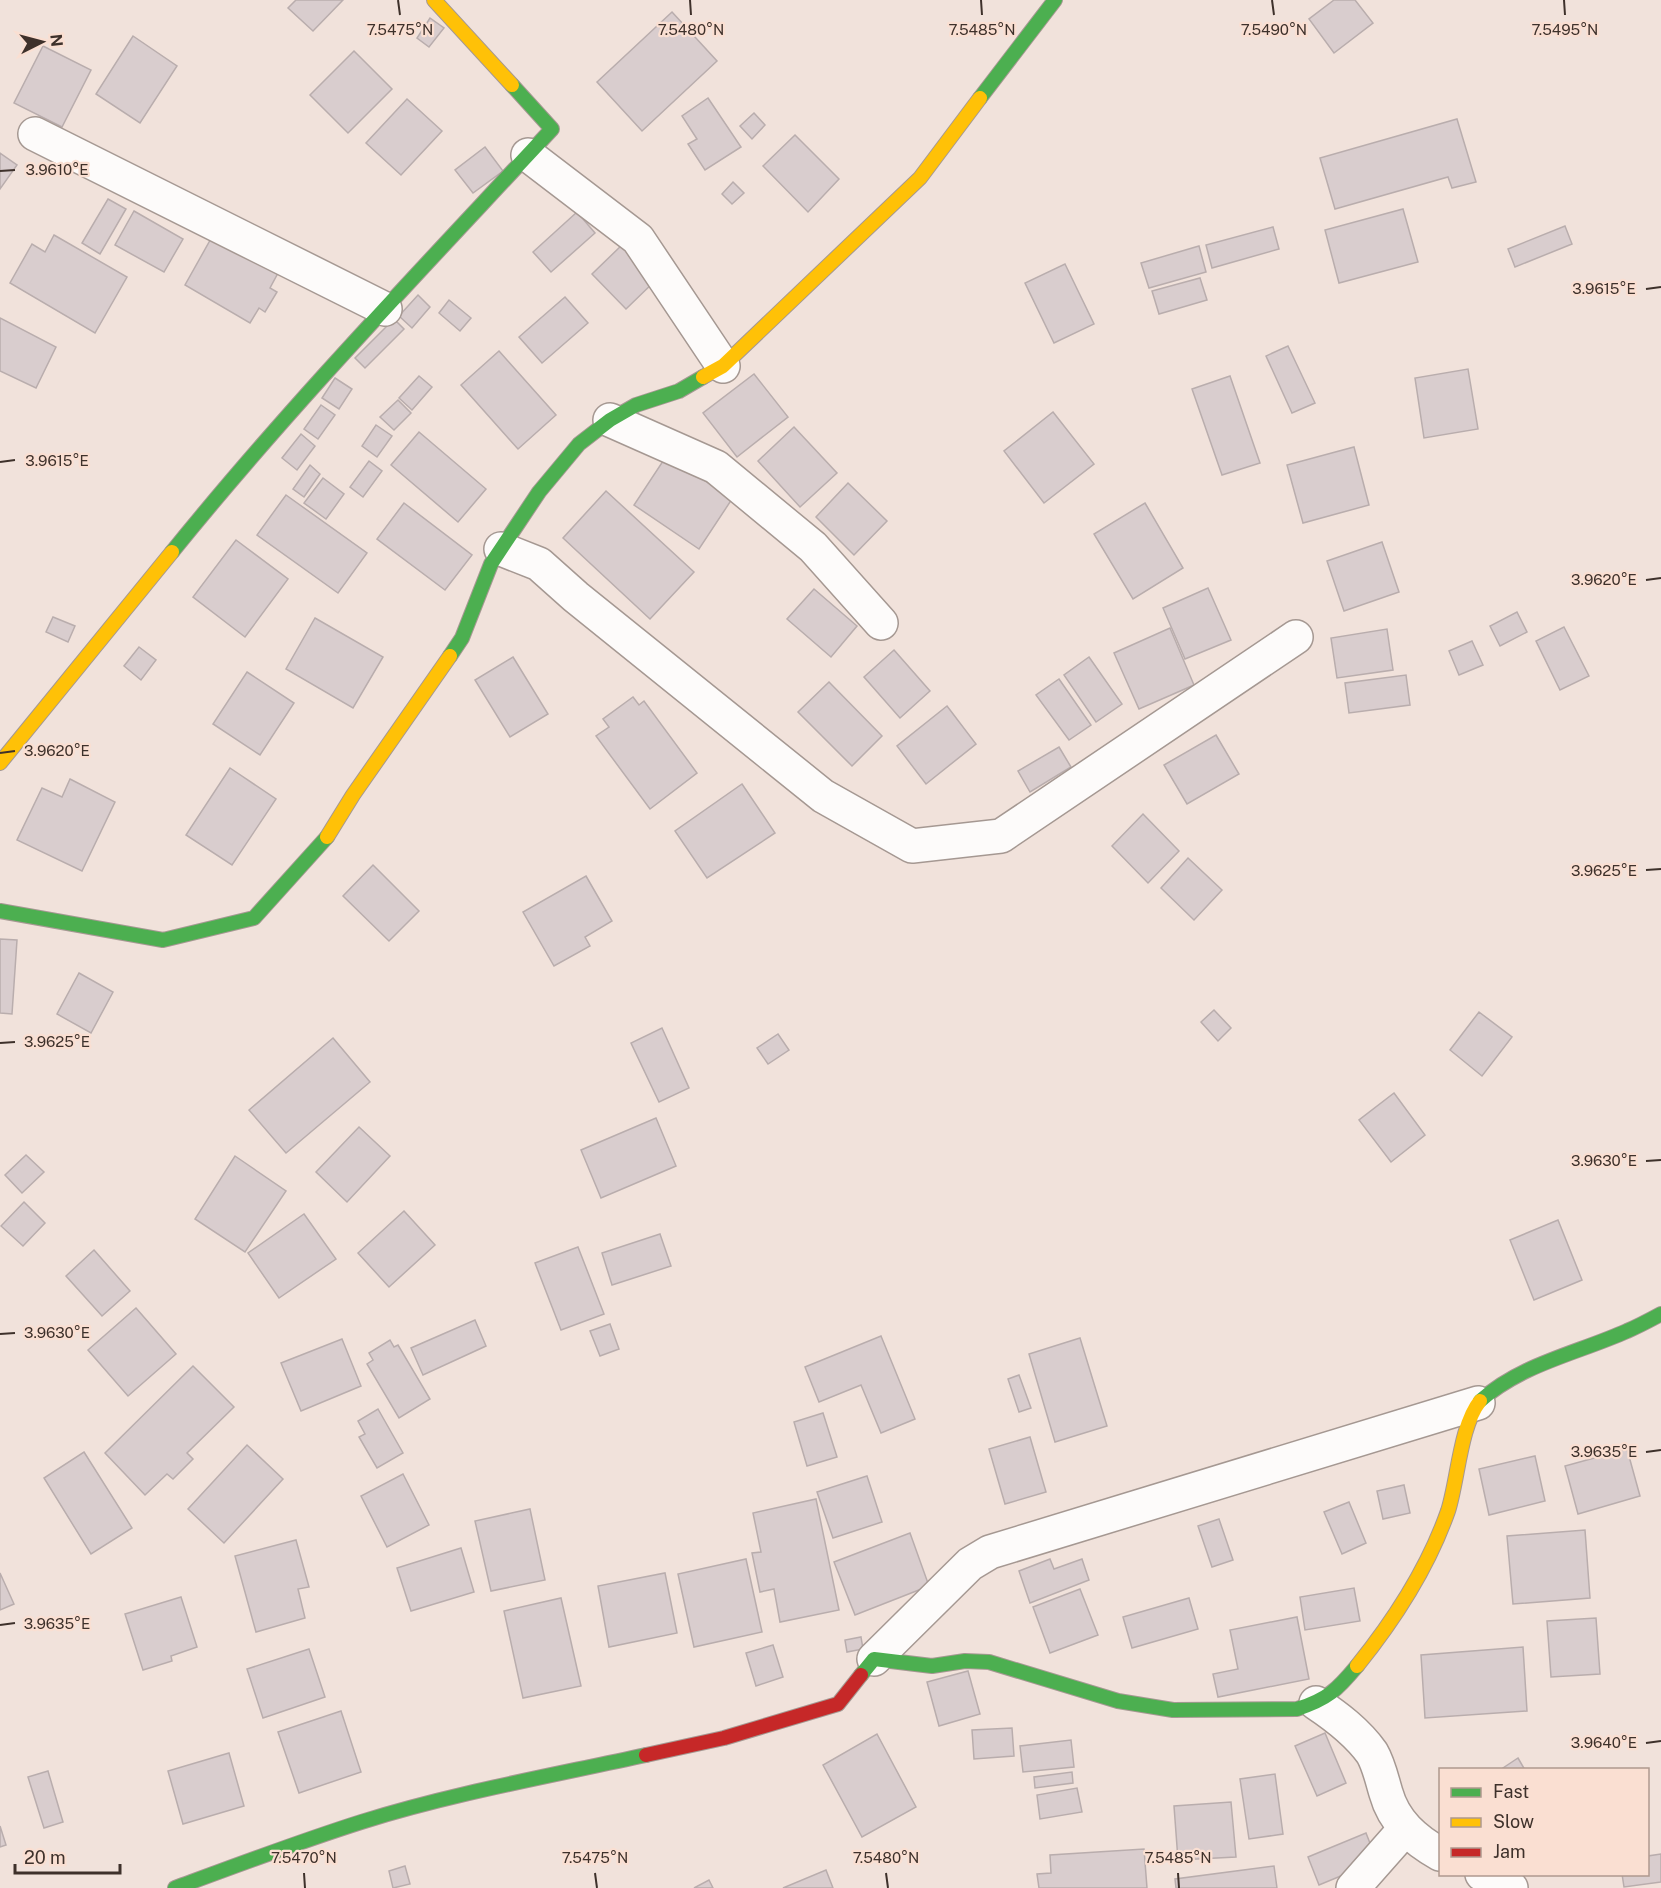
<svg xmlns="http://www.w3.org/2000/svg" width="1661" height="1888" font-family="'Public Sans',sans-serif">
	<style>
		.building { fill: #d9cdce; stroke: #b9adad; stroke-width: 1.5 }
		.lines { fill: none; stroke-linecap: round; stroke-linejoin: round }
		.street-casing { stroke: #a59892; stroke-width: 36 }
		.fast-casing { stroke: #a59892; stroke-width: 16 }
		.slow-casing { stroke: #a59892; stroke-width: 16 }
		.jam-casing { stroke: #a59892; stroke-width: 16 }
		.street { stroke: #fdfbfa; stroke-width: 33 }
		.fast { stroke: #4caf50; stroke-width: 14 }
		.slow { stroke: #ffc107; stroke-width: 14 }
		.jam { stroke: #c62828; stroke-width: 14 }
		.ticks { fill: none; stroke: #3e312b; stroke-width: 2 }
		.ticks-label { font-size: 15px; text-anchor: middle; fill: #3e312b; stroke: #fadfd2; stroke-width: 4.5; stroke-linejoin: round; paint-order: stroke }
	</style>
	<rect width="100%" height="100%" fill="#f1e2db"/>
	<g class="building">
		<path d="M296,0H343L313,31L288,8Z"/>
		<path d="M1334,0H1355L1373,23L1334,53L1309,19Z"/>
		<path d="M672,12L717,61L642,131L597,82Z"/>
		<path d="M430,18L444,28L429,47L417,38Z"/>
		<path d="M133,36L177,66L140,123L96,94Z"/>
		<path d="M43,46L91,70L62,127L14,103Z"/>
		<path d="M354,51L392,89L348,133L310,95Z"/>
		<path d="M708,98L741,147L705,170L688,144L697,139L682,116Z"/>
		<path d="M407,99L442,131L401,175L366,143Z"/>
		<path d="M754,113L765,125L752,139L740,126Z"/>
		<path d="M1457,119L1476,182L1452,188L1448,177L1335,209L1320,158Z"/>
		<path d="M795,135L839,179L808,212L763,166Z"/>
		<path d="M485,147L503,171L473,193L455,170Z"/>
		<path d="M0,153L17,165L0,189Z"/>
		<path d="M733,182L744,193L732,204L722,194Z"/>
		<path d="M108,199L126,209L100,254L82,243Z"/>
		<path d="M1403,209L1418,262L1339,283L1325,230Z"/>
		<path d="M134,211L183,239L164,272L115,245Z"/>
		<path d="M577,212L595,233L551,272L533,252Z"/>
		<path d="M1565,226L1572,244L1515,267L1508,249Z"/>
		<path d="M1273,227L1279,249L1212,268L1206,245Z"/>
		<path d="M54,235L127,277L95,333L10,283L32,244L45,252Z"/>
		<path d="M213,235L278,273L270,288L277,292L265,312L259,308L250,323L185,285Z"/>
		<path d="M624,243L658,278L626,309L592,274Z"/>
		<path d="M1199,246L1206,272L1149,288L1141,263Z"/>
		<path d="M1065,264L1094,324L1054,343L1025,283Z"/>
		<path d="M1200,278L1207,300L1159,314L1152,291Z"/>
		<path d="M418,295L430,307L412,328L399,316Z"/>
		<path d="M565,297L588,323L542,363L519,337Z"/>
		<path d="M449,300L471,318L460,331L439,313Z"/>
		<path d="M0,318L56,347L36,388L0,371Z"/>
		<path d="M394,319L404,329L365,368L355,358Z"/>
		<path d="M1288,346L1315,403L1292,413L1266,356Z"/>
		<path d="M499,351L556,415L518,449L461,385Z"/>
		<path d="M1468,369L1478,429L1424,438L1415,378Z"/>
		<path d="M754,374L788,417L737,457L703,413Z"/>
		<path d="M419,376L432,387L412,410L399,398Z"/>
		<path d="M1230,376L1260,463L1222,475L1192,389Z"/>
		<path d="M335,378L352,389L339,409L322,398Z"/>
		<path d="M398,400L411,413L394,430L380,417Z"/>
		<path d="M321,405L335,415L318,439L304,429Z"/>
		<path d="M1053,412L1094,464L1044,503L1004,451Z"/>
		<path d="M376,425L392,436L377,457L362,446Z"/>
		<path d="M794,427L837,473L800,507L758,461Z"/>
		<path d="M419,432L486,489L458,522L391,465Z"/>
		<path d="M301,434L315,446L297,470L282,458Z"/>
		<path d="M1354,447L1369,505L1303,523L1287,465Z"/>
		<path d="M667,455L732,499L699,549L634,505Z"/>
		<path d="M369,461L382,471L363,497L350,487Z"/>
		<path d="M310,465L320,474L304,497L293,489Z"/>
		<path d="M323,478L344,494L326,519L304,503Z"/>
		<path d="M848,483L887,521L854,555L816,517Z"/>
		<path d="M606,491L694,572L650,619L563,538Z"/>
		<path d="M286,495L367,553L338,593L257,535Z"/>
		<path d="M404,503L472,555L445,590L377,539Z"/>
		<path d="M1145,503L1183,568L1133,599L1094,534Z"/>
		<path d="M236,540L288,579L245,637L193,597Z"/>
		<path d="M1382,542L1399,592L1344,611L1327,561Z"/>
		<path d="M1208,588L1231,640L1185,659L1163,608Z"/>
		<path d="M814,589L857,626L831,657L787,619Z"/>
		<path d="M1517,612L1527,632L1500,646L1490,626Z"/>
		<path d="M53,617L75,626L68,642L46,632Z"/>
		<path d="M315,618L383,657L353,708L286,669Z"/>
		<path d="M1564,627L1589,676L1560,690L1536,641Z"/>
		<path d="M1170,628L1194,685L1139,709L1114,653Z"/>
		<path d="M1387,629L1393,670L1337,678L1331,638Z"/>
		<path d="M1472,641L1483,665L1459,675L1449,651Z"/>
		<path d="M139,647L156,660L141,680L124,666Z"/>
		<path d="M894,650L930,691L900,718L864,677Z"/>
		<path d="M513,657L548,714L510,737L475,680Z"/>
		<path d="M1089,657L1122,704L1096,722L1064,675Z"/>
		<path d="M247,672L294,703L260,755L213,724Z"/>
		<path d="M1406,675L1410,705L1349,713L1345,683Z"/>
		<path d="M1059,679L1091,725L1069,740L1036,695Z"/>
		<path d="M829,682L882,736L852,766L798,712Z"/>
		<path d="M633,697L639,705L644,701L697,773L650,809L596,736L609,727L603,719Z"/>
		<path d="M947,706L976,744L926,784L897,746Z"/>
		<path d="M1216,735L1239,774L1187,804L1164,765Z"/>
		<path d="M1059,747L1071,767L1030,792L1018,771Z"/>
		<path d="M230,768L276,799L232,865L186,835Z"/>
		<path d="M70,779L115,802L82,871L17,840L42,788L62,797Z"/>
		<path d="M742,784L775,833L707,878L675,831Z"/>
		<path d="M1143,814L1179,851L1148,883L1112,846Z"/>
		<path d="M1188,858L1222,890L1194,920L1161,888Z"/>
		<path d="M373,865L419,911L389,941L343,896Z"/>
		<path d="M586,876L612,921L585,937L590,946L554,966L523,912Z"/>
		<path d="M0,939L17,940L12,1014L0,1013Z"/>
		<path d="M79,973L113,992L91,1033L57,1014Z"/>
		<path d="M1214,1010L1231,1028L1218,1041L1201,1022Z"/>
		<path d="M1479,1012L1512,1037L1482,1076L1450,1050Z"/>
		<path d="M662,1028L689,1088L659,1102L631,1043Z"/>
		<path d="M778,1034L789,1050L768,1064L757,1048Z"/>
		<path d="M333,1038L370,1082L286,1153L249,1110Z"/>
		<path d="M1394,1093L1425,1135L1391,1162L1359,1120Z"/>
		<path d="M656,1118L676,1166L601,1198L581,1150Z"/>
		<path d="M359,1127L390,1156L347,1202L316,1172Z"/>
		<path d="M26,1155L44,1172L22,1193L5,1175Z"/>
		<path d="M235,1156L286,1191L245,1252L195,1219Z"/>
		<path d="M24,1202L45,1223L23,1246L1,1226Z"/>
		<path d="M404,1211L435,1245L389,1287L358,1253Z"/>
		<path d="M304,1214L336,1259L279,1298L248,1253Z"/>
		<path d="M1558,1220L1582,1280L1534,1300L1510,1240Z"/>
		<path d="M660,1234L671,1266L612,1285L602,1253Z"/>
		<path d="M578,1247L604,1314L561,1330L535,1263Z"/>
		<path d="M94,1250L130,1291L102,1316L66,1276Z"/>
		<path d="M136,1308L176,1354L128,1396L88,1350Z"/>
		<path d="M475,1320L486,1346L423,1375L411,1348Z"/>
		<path d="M610,1324L619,1349L600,1356L590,1331Z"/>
		<path d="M881,1336L915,1419L881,1433L861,1385L819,1402L805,1367Z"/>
		<path d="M1080,1338L1107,1426L1055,1442L1029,1354Z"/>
		<path d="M342,1339L361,1386L301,1411L281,1363Z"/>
		<path d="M390,1340L394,1347L398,1345L430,1399L399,1418L367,1364L373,1360L369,1353Z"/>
		<path d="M193,1366L234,1407L187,1453L193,1459L173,1479L167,1474L145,1495L105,1453Z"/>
		<path d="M1019,1375L1031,1408L1019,1412L1008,1379Z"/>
		<path d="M378,1409L403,1453L377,1468L359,1437L365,1434L358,1421Z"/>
		<path d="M823,1413L837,1457L807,1466L794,1422Z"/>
		<path d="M1030,1437L1046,1492L1005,1504L989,1449Z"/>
		<path d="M247,1445L283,1479L224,1543L188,1509Z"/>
		<path d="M1627,1449L1640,1496L1578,1514L1565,1466Z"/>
		<path d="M84,1452L132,1528L91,1554L44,1478Z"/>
		<path d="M1535,1456L1545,1501L1489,1515L1479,1469Z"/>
		<path d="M403,1474L429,1525L387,1547L361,1496Z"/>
		<path d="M867,1476L882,1522L833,1538L817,1492Z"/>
		<path d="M1404,1485L1410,1513L1383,1519L1377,1491Z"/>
		<path d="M816,1499L839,1610L780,1622L774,1589L760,1592L752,1553L761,1552L753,1513Z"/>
		<path d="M1349,1502L1366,1543L1342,1554L1324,1512Z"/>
		<path d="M530,1509L545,1580L491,1591L475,1521Z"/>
		<path d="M1219,1519L1233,1560L1212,1567L1198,1526Z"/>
		<path d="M1585,1530L1590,1598L1513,1604L1507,1536Z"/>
		<path d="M910,1533L929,1586L855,1615L834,1562Z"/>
		<path d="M296,1540L309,1587L298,1589L305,1618L256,1632L235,1556Z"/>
		<path d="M461,1548L474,1592L411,1611L397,1568Z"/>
		<path d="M746,1559L762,1632L694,1647L678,1574Z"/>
		<path d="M1050,1559L1054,1569L1082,1559L1089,1580L1030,1603L1019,1571Z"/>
		<path d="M0,1573L14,1604L0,1610Z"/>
		<path d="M665,1573L677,1633L609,1647L598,1586Z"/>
		<path d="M1354,1588L1360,1621L1305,1630L1300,1597Z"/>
		<path d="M1080,1589L1098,1635L1050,1653L1033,1607Z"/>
		<path d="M181,1597L197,1647L171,1656L172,1661L143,1670L125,1614Z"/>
		<path d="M561,1598L581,1686L523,1698L504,1611Z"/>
		<path d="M1189,1598L1198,1629L1132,1648L1123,1617Z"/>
		<path d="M1297,1617L1309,1679L1218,1697L1213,1674L1238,1669L1230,1630Z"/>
		<path d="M1596,1618L1600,1674L1551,1677L1547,1621Z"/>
		<path d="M861,1637L863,1649L847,1652L845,1640Z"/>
		<path d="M773,1645L783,1677L756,1686L746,1653Z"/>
		<path d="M1523,1647L1527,1711L1425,1718L1421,1655Z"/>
		<path d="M309,1649L325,1697L263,1718L247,1669Z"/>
		<path d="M968,1671L980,1714L939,1726L927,1682Z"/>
		<path d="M341,1711L361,1772L299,1793L278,1732Z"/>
		<path d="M1012,1728L1014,1756L974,1759L972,1730Z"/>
		<path d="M1325,1733L1346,1783L1317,1796L1295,1746Z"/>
		<path d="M877,1734L916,1807L862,1837L823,1765Z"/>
		<path d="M1071,1740L1074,1767L1023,1772L1020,1746Z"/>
		<path d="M229,1753L244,1806L183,1824L168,1771Z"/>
		<path d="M1518,1758L1525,1770H1500Z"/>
		<path d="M48,1771L63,1822L44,1828L28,1777Z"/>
		<path d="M1072,1772L1073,1783L1035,1788L1034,1777Z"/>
		<path d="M1275,1774L1283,1834L1249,1839L1240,1779Z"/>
		<path d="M1077,1788L1082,1812L1040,1819L1037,1795Z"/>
		<path d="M1231,1802L1236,1857L1178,1860L1174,1806Z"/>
		<path d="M0,1826L6,1845L0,1847Z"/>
		<path d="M1366,1833L1377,1861L1319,1885L1308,1857Z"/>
		<path d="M1144,1849L1147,1888H1039L1037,1874L1051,1873L1050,1855Z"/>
		<path d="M1661,1854V1882L1624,1887L1622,1874H1648V1856Z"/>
		<path d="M405,1866L410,1884L393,1888L389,1871Z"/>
		<path d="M1274,1866L1277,1888H1176L1175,1879Z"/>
		<path d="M826,1870L833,1888H783Z"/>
		<path d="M709,1880L713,1888H694Z"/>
	</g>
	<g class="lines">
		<g class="street-casing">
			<g id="street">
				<path d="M35,134L385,309"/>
				<path d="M528,155L638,239L723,366"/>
				<path d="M610,420L716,467L813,547L881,623"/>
				<path d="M501,549L539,564L576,597L823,796L912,846L1001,836L1296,637"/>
				<path d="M874,1659L970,1564L990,1552L1478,1403"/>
				<path d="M1316,1703C1337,1717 1357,1732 1372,1753C1379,1765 1382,1780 1386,1793C1394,1822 1415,1840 1440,1854"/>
				<path d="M1482,1874L1511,1888"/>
				<path d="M1353,1888L1405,1829"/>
			</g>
		</g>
		<g class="fast-casing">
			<g id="fast">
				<path d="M980,98L1055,0"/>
				<path d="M172,552C291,405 423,268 552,129L512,85"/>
				<path d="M450,656L462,638L491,564L539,492L579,444L610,420L636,405L679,391L703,377"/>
				<path d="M0,911L163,940L254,918L327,837"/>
				<path d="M1480,1401C1521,1364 1578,1353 1627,1331C1639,1326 1650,1320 1661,1314"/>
				<path d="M861,1675L874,1659L932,1666L965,1661L989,1662L1118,1701L1173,1710L1297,1709C1328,1699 1337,1690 1357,1666"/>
				<path d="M175,1888C237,1865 298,1842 361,1822C454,1793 550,1776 646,1755"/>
			</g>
		</g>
		<g class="slow-casing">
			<g id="slow">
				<path d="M434,0L512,85"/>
				<path d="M703,377L723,366L920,178L980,98"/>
				<path d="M0,763L172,552"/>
				<path d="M327,837L353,795L450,656"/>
				<path d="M1357,1666C1395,1619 1428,1568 1448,1511C1458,1480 1460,1426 1480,1401"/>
			</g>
		</g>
		<g class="jam-casing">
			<path id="jam" d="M646,1755L724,1738L838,1704L861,1675"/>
		</g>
		<use href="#street" class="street"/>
		<use href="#fast" class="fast"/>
		<use href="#slow" class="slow"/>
		<use href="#jam" class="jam"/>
	</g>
	<path class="ticks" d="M398,0L400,15M690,0L691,15M981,0L982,15M1272,0L1274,15M1564,0L1565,15M0,171L15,170M1646,289L1661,287M0,462L15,460M1646,580L1661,578M0,753L15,751M1646,870L1661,869M0,1043L15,1042M1646,1161L1661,1160M0,1334L15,1333M1646,1452L1661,1450M0,1625L15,1623M1646,1743L1661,1741M304,1873L305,1888M595,1873L597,1888M886,1873L888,1888M1178,1873L1179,1888"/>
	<g class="ticks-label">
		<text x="400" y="35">7.5475°N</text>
		<text x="691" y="35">7.5480°N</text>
		<text x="982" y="35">7.5485°N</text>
		<text x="1274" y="35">7.5490°N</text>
		<text x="1565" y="35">7.5495°N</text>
		<text x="57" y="175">3.9610°E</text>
		<text x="1604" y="294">3.9615°E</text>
		<text x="57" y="466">3.9615°E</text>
		<text x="1604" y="585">3.9620°E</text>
		<text x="57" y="756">3.9620°E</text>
		<text x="1604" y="876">3.9625°E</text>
		<text x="57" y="1047">3.9625°E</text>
		<text x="1604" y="1166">3.9630°E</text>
		<text x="57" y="1338">3.9630°E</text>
		<text x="1604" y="1457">3.9635°E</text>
		<text x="57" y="1629">3.9635°E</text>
		<text x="1604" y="1748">3.9640°E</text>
		<text x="304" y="1863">7.5470°N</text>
		<text x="595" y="1863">7.5475°N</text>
		<text x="886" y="1863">7.5480°N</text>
		<text x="1178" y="1863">7.5485°N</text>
	</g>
	<rect x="1439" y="1768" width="210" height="108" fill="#fadfd2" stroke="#af998f" stroke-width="1.5"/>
	<rect x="1451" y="1788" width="30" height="9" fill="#4caf50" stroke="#af998f" stroke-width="1.5"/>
	<text x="1493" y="1798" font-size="18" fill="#3e312b">Fast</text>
	<rect x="1451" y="1818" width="30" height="9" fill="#ffc107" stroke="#af998f" stroke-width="1.5"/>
	<text x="1493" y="1828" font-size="18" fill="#3e312b">Slow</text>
	<rect x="1451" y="1848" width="30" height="9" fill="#c62828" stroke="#af998f" stroke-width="1.5"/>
	<text x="1493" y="1858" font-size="18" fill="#3e312b">Jam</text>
	<g transform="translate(42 42) rotate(84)" stroke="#fadfd2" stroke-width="4.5" paint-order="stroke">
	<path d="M0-4.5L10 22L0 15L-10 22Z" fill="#3e312b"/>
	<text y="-9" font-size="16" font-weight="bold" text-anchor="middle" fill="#3e312b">N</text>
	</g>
	<path d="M15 1864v9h105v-9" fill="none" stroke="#3e312b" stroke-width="3"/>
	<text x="24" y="1864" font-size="18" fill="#3e312b" stroke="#fadfd2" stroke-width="4.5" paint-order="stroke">20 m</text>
</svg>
